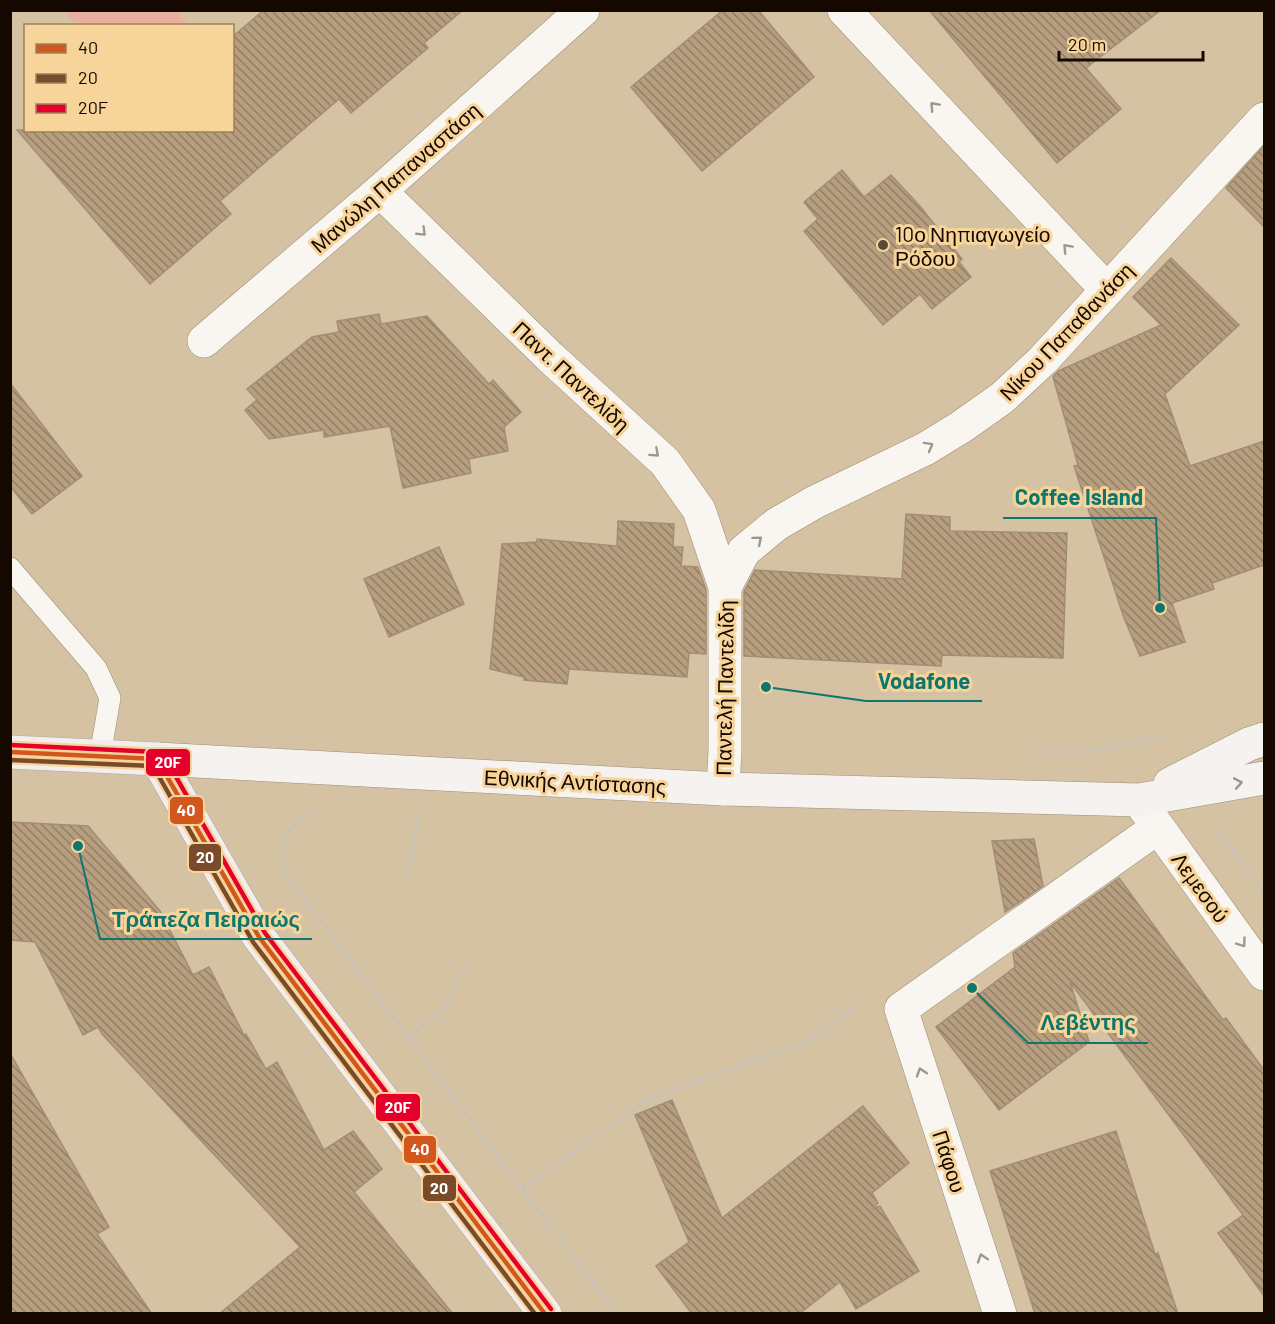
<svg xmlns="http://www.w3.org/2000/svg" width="1275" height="1324" font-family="Barlow,sans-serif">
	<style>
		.grass { fill: #e8aea0 }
		.building { fill: url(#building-back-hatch); stroke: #a08e79; stroke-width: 1.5 }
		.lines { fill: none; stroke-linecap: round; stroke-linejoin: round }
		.lane-casing { stroke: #9b8d74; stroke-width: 22 }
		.street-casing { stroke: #9b8d74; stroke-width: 34 }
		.secondary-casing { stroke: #9b8d74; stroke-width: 34 }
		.primary-casing { stroke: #b4a59e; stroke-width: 34 }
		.path { stroke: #c7c1b8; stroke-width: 4; stroke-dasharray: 4.5 3; stroke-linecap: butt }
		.lane { stroke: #f9f6f1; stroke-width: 21 }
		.street { stroke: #f9f6f1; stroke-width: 33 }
		.secondary { stroke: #f6f2f0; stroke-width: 33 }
		.primary { stroke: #f4eded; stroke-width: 33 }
		.bus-1-casing { stroke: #f7d49a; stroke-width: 9 }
		.bus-2-casing { stroke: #f7d49a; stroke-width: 9 }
		.bus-3-casing { stroke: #f7d49a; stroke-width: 9 }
		.bus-1 { stroke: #d1571d; stroke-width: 4.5 }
		.bus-2 { stroke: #7a4b2a; stroke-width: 4.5 }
		.bus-3 { stroke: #e4002b; stroke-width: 4.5 }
		.oneway { stroke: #9d9791 }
		.oneway2 { stroke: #9c9490 }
		.poi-dot { fill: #584939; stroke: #f7d49a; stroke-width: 2 }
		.labels { text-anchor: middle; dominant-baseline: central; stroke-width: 6; stroke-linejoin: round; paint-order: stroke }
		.street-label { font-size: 21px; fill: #140800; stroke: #f7d49a }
		.poi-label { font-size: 21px; fill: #140800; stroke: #f7d49a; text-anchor: start }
		.leader { fill: none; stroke: #0f766e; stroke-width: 2 }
		.callout-dot { fill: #0f766e; stroke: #f7d49a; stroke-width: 2 }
		.callout-label { font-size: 22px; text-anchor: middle; font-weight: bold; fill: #0f766e; stroke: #f7d49a; stroke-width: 6; stroke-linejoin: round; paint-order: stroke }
		.line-badge { stroke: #f7d49a; stroke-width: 2 }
		.badge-label { font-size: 16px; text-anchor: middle; font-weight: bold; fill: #fff }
	</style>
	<defs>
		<pattern id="building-back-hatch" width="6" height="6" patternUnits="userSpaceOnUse" patternTransform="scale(1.5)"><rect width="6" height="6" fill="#b79e7f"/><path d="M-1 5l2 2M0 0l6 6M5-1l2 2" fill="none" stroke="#947f66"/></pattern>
	</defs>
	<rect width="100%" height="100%" fill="#d5c2a3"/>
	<path class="grass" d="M64,11H176L188,24L77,25Z"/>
	<g class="building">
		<path d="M264,10H463L424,43L428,48L351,113L339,99L220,201L231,214L150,284L17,130H232V37Z"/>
		<path d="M723,10H758L814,77L702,171L631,87Z"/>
		<path d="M929,10H1161L1086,68L1121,109L1057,163Z"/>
		<path d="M1264,146V227L1226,188Z"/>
		<path d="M842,170L864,197L891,175L919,205L962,259L959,262L971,277L932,309L920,294L883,325L804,231L818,219L804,202Z"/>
		<path d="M1171,258L1239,325L1165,394L1190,466L1264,441V565L1212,583L1214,589L1172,603L1185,642L1140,656L1124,618L1074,466L1078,465L1053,377L1058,371L1161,325L1133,297Z"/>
		<path d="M379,314L381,324L427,316L489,384L493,380L521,412L504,427L508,451L469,459L471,473L403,488L390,426L324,437V430L269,439L245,410L257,400L247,389L312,337L339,332L337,321Z"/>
		<path d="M10,383L82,476L32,514L10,486Z"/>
		<path d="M906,514L950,517V531L1067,533L1063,658L942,655L941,666L744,656V592L755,570L902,579Z"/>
		<path d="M618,521L674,524L673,547H683L681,566L698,567L706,590V654L689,653L687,677L569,669L567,684L524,680V677L490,669L502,544L537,542V539L617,546Z"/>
		<path d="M439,547L464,604L389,637L364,579Z"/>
		<path d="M10,822L88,826L160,911L193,975L209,967L244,1035L246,1034L266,1069L277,1062L324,1150L353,1131L382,1169L354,1192L453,1314H219L300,1247L102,1034L98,1027L83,1035L35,942L10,940Z"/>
		<path d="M1034,839L1043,886L1005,912L992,841Z"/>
		<path d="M1119,878L1223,1020L1226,1018L1264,1070V1296L1218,1233L1243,1215L1070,982L1089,1042L999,1110L936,1027L1015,967L1013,953Z"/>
		<path d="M10,1053L109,1227L97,1234L152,1314H10Z"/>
		<path d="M672,1100L722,1218L863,1106L909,1163L872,1193L878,1203L872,1208L880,1206L919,1271L856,1309L840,1282L799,1314H692L656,1266L689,1242L635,1115Z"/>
		<path d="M1116,1131L1155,1254L1158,1253L1178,1314H1035L990,1171Z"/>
	</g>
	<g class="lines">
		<g class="lane-casing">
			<path id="lane" d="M10,568L96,668L110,698L100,756"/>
		</g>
		<g class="street-casing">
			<g id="street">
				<path d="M844,10L1107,290"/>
				<path d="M380,191L550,357L665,462L699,510L725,587V750L723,789"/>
				<path d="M204,341L380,191L583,10"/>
				<path d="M725,587L744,551L777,524L815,502L925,449L961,427L1002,398L1043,360L1264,119"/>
				<path d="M1145,809L1264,974"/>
				<path d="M1000,1314L901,1009L1157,828"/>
			</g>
		</g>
		<g class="secondary-casing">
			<g id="secondary">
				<path d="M157,759L723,789L1139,800L1264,778"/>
				<path d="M1170,784L1249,744L1264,739"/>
			</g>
		</g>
		<g class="primary-casing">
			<path id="primary" d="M10,752L157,759L259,937L545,1314"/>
		</g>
		<g class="path">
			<path d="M1036,752L1087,751L1165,737"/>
			<path d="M316,811C302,819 283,830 282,849C281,857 286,869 288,877L522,1189L618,1314"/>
			<path d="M1218,830L1264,892"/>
			<path d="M408,878L419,813"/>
			<path d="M409,1037L443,1010L466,966"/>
			<path d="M522,1189L650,1098L805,1043L857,1005L860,1006"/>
		</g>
		<use href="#lane" class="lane"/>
		<use href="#street" class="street"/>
		<use href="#secondary" class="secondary"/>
		<use href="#primary" class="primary"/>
		<g class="bus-1-casing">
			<path id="bus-1" d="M10,752L157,759L259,937L545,1314"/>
		</g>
		<g class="bus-2-casing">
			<path id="bus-2" d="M10,760L153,766L253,942L535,1314"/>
		</g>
		<g class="bus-3-casing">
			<path id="bus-3" d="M10,745L157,752L163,754L265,933L551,1309"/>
		</g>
		<use href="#bus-1" class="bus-1"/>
		<use href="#bus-2" class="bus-2"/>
		<use href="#bus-3" class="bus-3"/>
	</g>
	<defs><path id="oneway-chevron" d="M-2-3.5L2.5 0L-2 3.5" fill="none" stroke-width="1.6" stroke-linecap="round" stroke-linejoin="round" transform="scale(1.5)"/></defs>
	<g class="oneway">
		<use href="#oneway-chevron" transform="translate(934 106) rotate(-133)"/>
		<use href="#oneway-chevron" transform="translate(422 232) rotate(44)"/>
		<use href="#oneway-chevron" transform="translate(1067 248) rotate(-133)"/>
		<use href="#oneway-chevron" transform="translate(929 446) rotate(-29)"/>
		<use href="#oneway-chevron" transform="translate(655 453) rotate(42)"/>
		<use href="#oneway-chevron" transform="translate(758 540) rotate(-40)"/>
		<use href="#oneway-chevron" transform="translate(1242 943) rotate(54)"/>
		<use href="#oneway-chevron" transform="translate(921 1072) rotate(-108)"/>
		<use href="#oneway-chevron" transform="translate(982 1258) rotate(-108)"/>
	</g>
	<use class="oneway2" href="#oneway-chevron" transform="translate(1238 783) rotate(-10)"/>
	<circle class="poi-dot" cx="883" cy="245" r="6"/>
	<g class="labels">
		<g class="street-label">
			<text transform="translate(395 177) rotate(-41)">Μανώλη Παπαναστάση</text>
			<text transform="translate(1066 331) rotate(-46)">Νίκου Παπαθανάση</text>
			<text transform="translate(572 376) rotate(43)">Παντ. Παντελίδη</text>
			<text transform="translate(724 688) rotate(-89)">Παντελή Παντελίδη</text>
			<text transform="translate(575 781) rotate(3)">Εθνικής Αντίστασης</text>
			<text transform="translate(1201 887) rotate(54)">Λεμεσού</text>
			<text transform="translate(950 1161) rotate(72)">Πάφου</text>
		</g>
		<g class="poi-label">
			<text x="895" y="233">10ο Νηπιαγωγείο<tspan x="895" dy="24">Ρόδου</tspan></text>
		</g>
	</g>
	<path class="leader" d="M1160 608L1156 518H1003M766 687L866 701H982M78 846L100 939H312M972 988L1028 1043H1148"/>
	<g class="callout-dot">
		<circle cx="1160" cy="608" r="6"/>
		<circle cx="766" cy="687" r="6"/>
		<circle cx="78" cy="846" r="6"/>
		<circle cx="972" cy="988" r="6"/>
	</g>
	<g class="callout-label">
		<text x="1079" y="505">Coffee Island</text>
		<text x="924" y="689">Vodafone</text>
		<text x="206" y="927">Τράπεζα Πειραιώς</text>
		<text x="1088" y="1030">Λεβέντης</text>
	</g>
	<g class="line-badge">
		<rect x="145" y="748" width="46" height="29" rx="6" fill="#e4002b"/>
		<rect x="169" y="796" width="35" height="29" rx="6" fill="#d1571d"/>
		<rect x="188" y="843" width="34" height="29" rx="6" fill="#7a4b2a"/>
		<rect x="375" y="1093" width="46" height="29" rx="6" fill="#e4002b"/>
		<rect x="403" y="1135" width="34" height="29" rx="6" fill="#d1571d"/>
		<rect x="422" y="1174" width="35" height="28" rx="6" fill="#7a4b2a"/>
	</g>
	<g class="badge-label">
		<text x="168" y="768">20F</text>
		<text x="186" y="816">40</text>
		<text x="205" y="863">20</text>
		<text x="398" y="1113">20F</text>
		<text x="420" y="1155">40</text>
		<text x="439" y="1194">20</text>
	</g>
	<rect width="1275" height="1324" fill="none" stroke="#140800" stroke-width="24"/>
	<rect x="24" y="24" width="210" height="108" fill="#f7d49a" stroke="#9c825c" stroke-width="1.5"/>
	<rect x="36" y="44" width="30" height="9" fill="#d1571d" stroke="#9c825c" stroke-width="1.5"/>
	<text x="78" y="54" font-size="18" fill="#140800">40</text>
	<rect x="36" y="74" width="30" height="9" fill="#7a4b2a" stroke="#9c825c" stroke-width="1.5"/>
	<text x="78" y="84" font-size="18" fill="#140800">20</text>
	<rect x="36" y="104" width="30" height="9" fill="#e4002b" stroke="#9c825c" stroke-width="1.5"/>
	<text x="78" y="114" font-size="18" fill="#140800">20F</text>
	<path d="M1059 51v9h144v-9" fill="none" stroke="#140800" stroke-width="3"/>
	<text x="1068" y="51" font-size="18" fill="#140800" stroke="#f7d49a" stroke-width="4.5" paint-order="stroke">20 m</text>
</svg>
